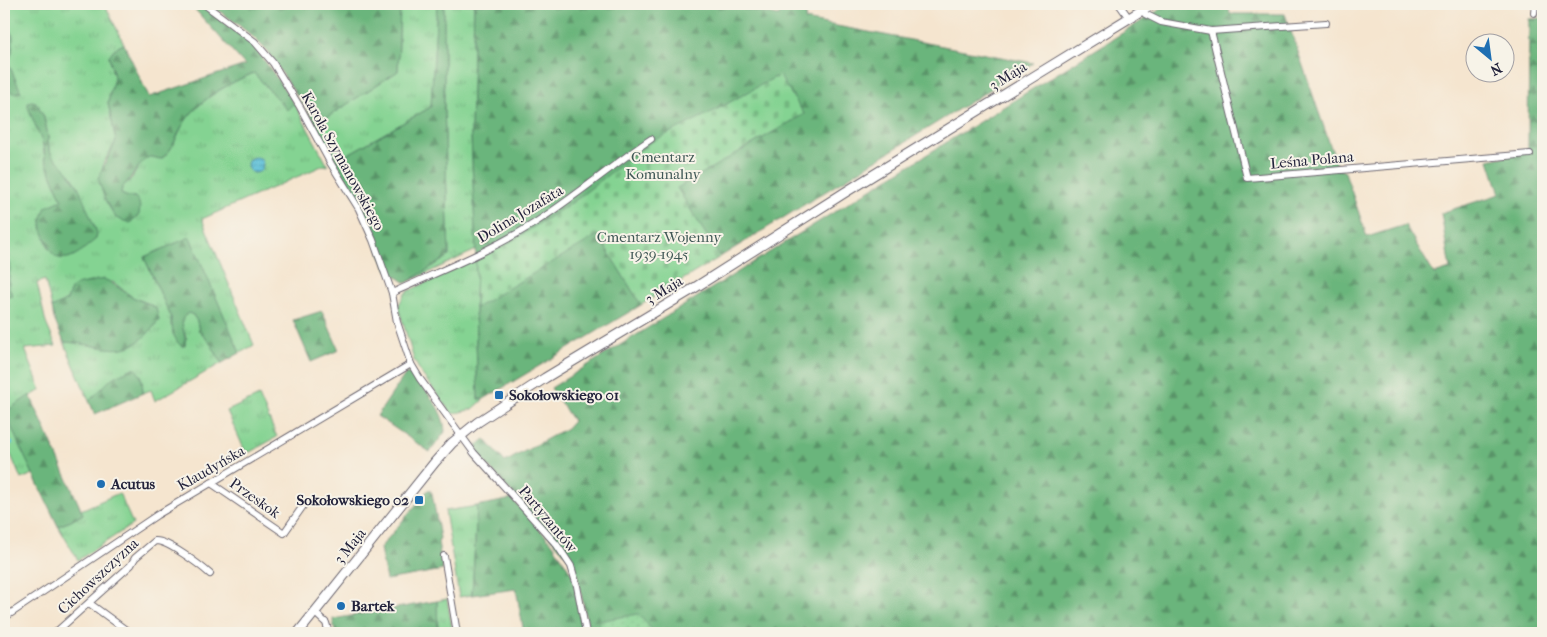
<svg xmlns="http://www.w3.org/2000/svg" width="1547" height="637" font-family="'IM FELL French Canon',serif">
	<style>
		.grass { fill: url(#grass-tufts); stroke: #537a66; fill-rule: evenodd }
		.forest { fill: url(#forest-firs); stroke: #466c5c }
		.cemetery { fill: url(#cemetery-stones); stroke: #537a66 }
		.park { fill: url(#park-dots); stroke: #537a66 }
		.water { fill: url(#water-rules); stroke: #3e708a }
		.lines { fill: none; stroke-linecap: round; stroke-linejoin: round }
		.stream { stroke: #5abfd8; stroke-width: 2.5 }
		.street-casing { stroke: #6c666f; stroke-width: 8 }
		.secondary-casing { stroke: #6c666f; stroke-width: 11 }
		.street { stroke: #fff; stroke-width: 6 }
		.secondary { stroke: #fff; stroke-width: 9 }
		.poi-dot { fill: #1f6fb2; stroke: #f7f3e8; stroke-width: 2 }
		.labels { text-anchor: middle; dominant-baseline: central; stroke-width: 4; stroke-linejoin: round; paint-order: stroke }
		.street-label { font-size: 15px; fill: #22223b; stroke: #f7f3e8 }
		.park-label { font-size: 15px; fill: #3f5755; stroke: #f7f3e8 }
		.poi-label { font-size: 15px; font-weight: bold; fill: #22223b; stroke: #f7f3e8; text-anchor: start }
	</style>
	<defs>
		<pattern id="grass-tufts" width="24" height="20" patternUnits="userSpaceOnUse" patternTransform="scale(1.25)"><rect width="24" height="20" fill="#84d392"/><path d="M3 7l-1-3M5 7V3M7 7l1-3M15 17l-1-3M17 17v-4M19 17l1-3" fill="none" stroke="#72b57f"/></pattern>
		<pattern id="forest-firs" width="22" height="20" patternUnits="userSpaceOnUse" patternTransform="scale(1.25)"><rect width="22" height="20" fill="#6bb57c"/><path d="M5 1l3.5 6h-7zM16 11l3.5 6h-7z" fill="#589367"/></pattern>
		<pattern id="cemetery-stones" width="16" height="16" patternUnits="userSpaceOnUse" patternTransform="scale(1.25)"><rect width="16" height="16" fill="#84d392"/><path d="M2 7V4a2 2 0 0 1 4 0v3zM10 15v-3a2 2 0 0 1 4 0v3z" fill="#72b57f"/></pattern>
		<pattern id="park-dots" width="8" height="8" patternUnits="userSpaceOnUse" patternTransform="scale(1.25)"><rect width="8" height="8" fill="#84d392"/><path d="M2 2h.1M6 6h.1" fill="none" stroke="#72b57f" stroke-width="1.8" stroke-linecap="round"/></pattern>
		<pattern id="water-rules" width="6" height="5" patternUnits="userSpaceOnUse" patternTransform="scale(1.25)"><rect width="6" height="5" fill="#5abfd8"/><path d="M0 2.5h6" fill="none" stroke="#4a9bb0"/></pattern>
	</defs>
	<rect width="100%" height="100%" fill="#f7f3e8"/>
	<filter id="ink" filterUnits="userSpaceOnUse"><feTurbulence type="fractalNoise" baseFrequency=".02" numOctaves="2"/><feDisplacementMap in="SourceGraphic" scale="10" xChannelSelector="R" yChannelSelector="G"/><feConvolveMatrix kernelMatrix="1 2 1 2 8 2 1 2 1" color-interpolation-filters="sRGB"/></filter>
	<filter id="wash" filterUnits="userSpaceOnUse"><feTurbulence type="fractalNoise" baseFrequency=".0096" numOctaves="4" result="noise"/><feDisplacementMap in="SourceGraphic" scale="20" xChannelSelector="R" yChannelSelector="G"/><feGaussianBlur stdDeviation="1.12" result="paint"/><feColorMatrix in="noise" values="0 0 0 0 0 0 0 0 0 0 0 0 0 0 0 0 0 1.4 0 .05"/><feComposite in="paint" operator="in"/></filter>
	<g filter="url(#wash)">
		<rect width="100%" height="100%" fill="#f5e5cf"/>
		<g class="grass">
			<path d="M4,4H113L106,7L124,44L114,49L109,56L114,77L108,103L116,141L103,164L105,200L135,197H128L121,194L122,187L132,178L142,161L147,157L152,156L161,159C174,150 176,135 184,123C198,100 229,83 254,73L287,110L294,103L328,166L324,165L202,219L254,345L240,353L190,238L144,257L171,317V326L187,339C183,330 178,319 189,313L193,315L197,321L199,331L210,343L222,363L155,401L151,390L143,393L141,375L112,378L89,401L64,342C108,344 127,364 159,320L150,304L132,297L113,282L71,289L67,300L52,308L45,280L37,283L46,323L56,346L25,349L41,390L17,404L6,414L33,474L21,479L11,455L6,452L4,453V297L12,294C11,292 9,289 9,286C7,275 14,265 4,257V83L11,92L8,61L12,53L13,36L4,21ZM36,102L44,117L48,136L49,149L52,155L67,170L78,186L49,249L46,240L62,200L45,159Z"/>
			<path d="M400,4H437L431,107L336,161L315,122L323,120L398,71Z"/>
			<path d="M444,4H474L471,134L476,250L406,283L449,256L444,105Z"/>
			<path d="M476,259L475,308L478,399H484L473,409L452,414L421,373L414,360L398,306L406,292Z"/>
			<path d="M259,396L277,437L250,452L245,451L227,411Z"/>
			<path d="M119,493L133,524L78,560L58,526L71,521L83,514L81,510Z"/>
			<path d="M477,506L472,595L459,597L445,511Z"/>
			<path d="M447,599L453,633H438L437,601Z"/>
		</g>
		<g class="forest">
			<path d="M190,4H199L250,42L267,64L294,103L287,110L254,73C229,83 198,100 184,123C176,135 174,150 161,159C157,159 153,156 150,157C142,158 131,180 122,187L121,194L128,197H135C141,203 140,207 139,215L130,223L116,218L105,200L98,178L116,141L108,103L114,77L109,56L114,49L124,44L149,97L245,65Z"/>
			<path d="M208,4H400L398,71L323,120L315,122L267,51C250,32 229,17 208,4Z"/>
			<path d="M437,4H444V105L449,256L406,283L387,270L360,205L336,161L431,107Z"/>
			<path d="M474,4H731V6L779,16L782,4H808L805,20L1033,63L720,257L677,188L804,114L779,76L714,111L595,237L598,235L641,305L484,399H478L475,308L476,256L471,134Z"/>
			<path d="M1169,4H1228L1230,14H1285L1338,168L1345,172L1367,237L1405,225L1434,274L1450,269L1441,213L1500,194L1489,160L1528,151L1529,19L1543,18V633H589L577,573L570,560L473,449L485,439L505,462L567,428L573,421L551,388Z"/>
			<path d="M4,21C15,35 15,45 8,62L21,92L14,93L11,92L4,83Z"/>
			<path d="M32,101L36,102L44,117L48,136L49,149L52,155L67,170L78,186L97,233L96,239C88,245 78,256 67,258C54,261 50,251 46,240C45,237 43,233 42,230C40,222 43,214 46,207L62,200L45,159L44,147L28,107V102Z"/>
			<path d="M190,237L240,353L222,363L210,343L199,331L197,321L193,315L189,313C175,320 188,335 185,346H181L178,343L173,334L171,317L144,257Z"/>
			<path d="M4,257C15,265 7,275 9,286C9,289 11,292 12,295L4,297Z"/>
			<path d="M104,279C114,283 121,290 131,296C139,301 148,303 156,308L159,320C126,365 109,344 64,342L54,319L52,308L67,300L71,289L76,285Z"/>
			<path d="M322,311L339,350L311,362L293,320Z"/>
			<path d="M133,368C143,373 142,383 143,393L95,414L89,401L112,378Z"/>
			<path d="M406,373L413,375C427,393 444,409 445,432L430,452L377,416Z"/>
			<path d="M30,395L83,514L71,521L58,526L20,447L6,414L11,408Z"/>
			<path d="M429,489L432,493L440,538L438,542L443,570L386,580L380,548Z"/>
			<path d="M512,499L553,544L573,576L582,633H524L516,589L472,595L477,506Z"/>
			<path d="M437,601L438,633H335L333,619Z"/>
		</g>
		<path class="cemetery" d="M779,75L804,114L677,188L720,257L641,305L598,235L475,308L476,256L510,242L573,202L649,143L714,111Z"/>
		<path class="park" d="M638,614L655,633H601L599,621Z"/>
		<circle class="water" cx="255" cy="165" r="8"/>
		<g class="lines">
			<path class="stream" d="M4,446L12,443"/>
		</g>
	</g>
	<g filter="url(#ink)">
		<g class="lines">
			<g class="street-casing">
				<g id="street">
					<path d="M204,4L255,42L273,63L300,107L331,164L359,209L373,240L392,293L397,322L411,364L420,379L474,453L557,545L571,566L577,586L586,633"/>
					<path d="M1119,4L1129,18"/>
					<path d="M1534,13L1535,4"/>
					<path d="M1145,14L1161,22L1211,31L1326,23"/>
					<path d="M1211,31L1247,178L1530,154"/>
					<path d="M392,293C439,271 489,252 533,224C574,198 611,166 651,139"/>
					<path d="M211,483L284,533L303,506"/>
					<path d="M444,556L457,633"/>
					<path d="M89,603L130,633"/>
					<path d="M314,612L326,623L329,633"/>
					<path d="M4,618L157,515L411,364"/>
					<path d="M55,633L131,565L135,558L155,541C167,540 200,565 210,574"/>
				</g>
			</g>
			<g class="secondary-casing">
				<path id="secondary" d="M298,633L435,462L452,443L478,422L545,378L688,292L844,193L1152,4"/>
			</g>
			<use href="#street" class="street"/>
			<use href="#secondary" class="secondary"/>
		</g>
	</g>
	<g class="poi-dot">
		<rect x="494" y="390" width="10" height="10" rx="2.5"/>
		<circle cx="101" cy="484" r="5"/>
		<rect x="414" y="495" width="10" height="10" rx="2.5"/>
		<circle cx="341" cy="606" r="5"/>
	</g>
	<g class="labels">
		<g class="street-label">
			<text transform="translate(1008 76) rotate(-32)">3 Maja</text>
			<text transform="translate(1312 160) rotate(-5)">Leśna Polana</text>
			<text transform="translate(343 161) rotate(61)">Karola Szymanowskiego</text>
			<text transform="translate(520 214) rotate(-31)">Dolina Jozafata</text>
			<text transform="translate(664 290) rotate(-31)">3 Maja</text>
			<text transform="translate(211 468) rotate(-30)">Klaudyńska</text>
			<text transform="translate(255 498) rotate(35)">Przeskok</text>
			<text transform="translate(548 519) rotate(50)">Partyzantów</text>
			<text transform="translate(350 546) rotate(-51)">3 Maja</text>
			<text transform="translate(98 576) rotate(-43)">Cichowszczyzna</text>
		</g>
		<g class="park-label">
			<text x="663" y="157">Cmentarz<tspan x="663" dy="17">Komunalny</tspan></text>
			<text x="659" y="237">Cmentarz Wojenny<tspan x="659" dy="17">1939-1945</tspan></text>
		</g>
		<g class="poi-label">
			<text x="509" y="395">Sokołowskiego 01</text>
			<text x="111" y="484">Acutus</text>
			<text x="409" y="500" text-anchor="end">Sokołowskiego 02</text>
			<text x="351" y="606">Bartek</text>
		</g>
	</g>
	<rect width="1547" height="637" fill="none" stroke="#f7f3e8" stroke-width="20"/>
	<g transform="translate(1490 58) rotate(151)"><circle r="24" fill="#f7f3e8" stroke="#a29fa3"/>
	<path d="M0-4L9 19L0 12L-9 19Z" fill="#1f6fb2"/>
	<text y="-8" font-size="14" font-weight="bold" text-anchor="middle" fill="#22223b">N</text>
	</g>
</svg>
